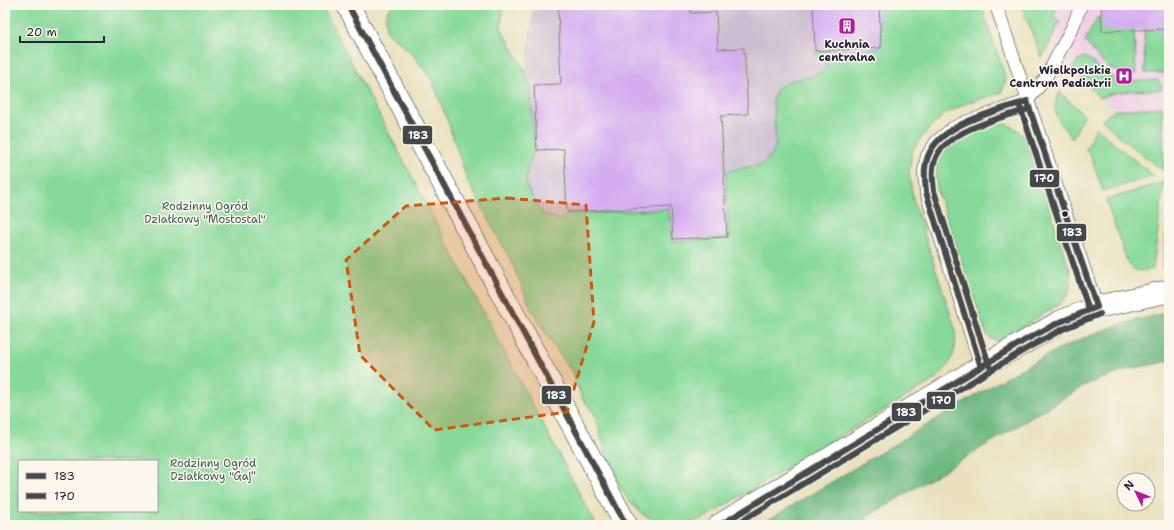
<svg xmlns="http://www.w3.org/2000/svg" width="1174" height="530" font-family="'Shantell Sans',sans-serif">
	<style>
		.built { fill: #f0d0e4 }
		.industrial { fill: #cebed1 }
		.green { fill: #87d99a; stroke: #547e6a; fill-rule: evenodd }
		.forest { fill: #6db982; stroke: #486e5e }
		.building { fill: #d4adf0 }
		.lines { fill: none; stroke-linecap: round; stroke-linejoin: round }
		.lane-casing { stroke: #86827c; stroke-width: 14 }
		.street-casing { stroke: #86827c; stroke-width: 24 }
		.lane { stroke: #fff; stroke-width: 12 }
		.street { stroke: #fff; stroke-width: 22 }
		.bus-1-casing { stroke: #fbf7ec; stroke-width: 9 }
		.bus-2-casing { stroke: #fbf7ec; stroke-width: 9 }
		.bus-1 { stroke: #45484a; stroke-width: 6 }
		.bus-2 { stroke: #45484a; stroke-width: 6 }
		.marked { fill: #d45411; fill-opacity: 0.2; stroke: #d45411; stroke-width: 3; stroke-dasharray: 8 5; stroke-linejoin: round }
		.bus-dot { fill: #22223b; stroke: #fbf7ec; stroke-width: 1.5 }
		.labels { text-anchor: middle; dominant-baseline: central; stroke-width: 3; stroke-linejoin: round; paint-order: stroke }
		.poi-label { font-size: 11px; font-weight: bold; fill: #22223b; stroke: #fbf7ec }
		.park-label { font-size: 11px; fill: #405958; stroke: #fbf7ec }
		.line-badge { stroke: #fbf7ec; stroke-width: 1.5 }
		.badge-label { font-size: 11px; text-anchor: middle; font-weight: bold; fill: #fff }
	</style>
	<rect width="100%" height="100%" fill="#fbf7ec"/>
	<filter id="ink" filterUnits="userSpaceOnUse"><feTurbulence type="fractalNoise" baseFrequency=".025" numOctaves="2"/><feDisplacementMap in="SourceGraphic" scale="8" xChannelSelector="R" yChannelSelector="G"/><feConvolveMatrix kernelMatrix="1 2 1 2 8 2 1 2 1" color-interpolation-filters="sRGB"/></filter>
	<filter id="wash" filterUnits="userSpaceOnUse"><feTurbulence type="fractalNoise" baseFrequency=".012" numOctaves="4" result="noise"/><feDisplacementMap in="SourceGraphic" scale="16" xChannelSelector="R" yChannelSelector="G"/><feGaussianBlur stdDeviation="0.9" result="paint"/><feColorMatrix in="noise" values="0 0 0 0 0 0 0 0 0 0 0 0 0 0 0 0 0 1.4 0 .05"/><feComposite in="paint" operator="in"/></filter>
	<g filter="url(#wash)">
		<rect width="100%" height="100%" fill="#e9e1be"/>
		<path class="built" d="M1028,5H1169V154L1115,110L1086,83L1050,41Z"/>
		<path class="industrial" d="M533,5H900L804,270L569,285L515,170Z"/>
		<g class="green">
			<path d="M5,5H321L596,525H5ZM19,461H157V511H19Z"/>
			<path d="M392,5H503L501,28L525,71L531,87L534,151L527,169L526,186L541,213L559,220L569,214L669,209L672,242L729,238L726,171L761,165L772,155L776,143L773,99L777,89L789,81L811,77L828,68L824,60L815,56V51L881,48L879,5H981L1006,79L1003,89L1000,93L967,103L945,114L935,123L924,134L912,151L909,172L913,199L955,329C958,350 951,366 934,380L704,518L686,524L663,523L643,515L627,498L620,486L605,449L594,413L582,398L572,372L552,343L531,308L511,261L467,179L448,122L432,80L411,52L386,31V14Z"/>
			<path d="M1021,5H1059L1053,16L1060,22L1042,58Z"/>
			<path d="M1098,17H1102L1134,30L1136,74C1107,73 1102,62 1085,41Z"/>
			<path d="M1144,29H1169V73H1145Z"/>
			<path d="M1084,57C1093,59 1096,67 1103,72C1119,84 1140,81 1158,80L1161,85V90C1141,91 1120,89 1100,98L1073,69L1077,61Z"/>
			<path d="M1060,92L1084,115L1072,139C1060,121 1048,113 1060,92Z"/>
			<path d="M1162,107L1164,171L1120,137L1102,120L1115,110Z"/>
			<path d="M991,123C1007,122 1020,128 1028,143L1070,271V286L1069,292L1061,303L999,341C992,340 988,338 985,331L937,190C936,181 935,171 938,162C939,157 943,153 946,149C959,135 973,129 991,123Z"/>
			<path d="M1096,127L1114,144L1154,176L1103,191L1090,153L1086,150Z"/>
			<path d="M1164,182L1153,269C1143,271 1135,273 1128,264L1106,200Z"/>
			<path d="M1169,217V266L1162,267Z"/>
		</g>
		<path class="forest" d="M1169,313V361L1130,369L1087,384L867,517L868,525H760L1010,375C1060,347 1112,322 1169,313Z"/>
		<g id="blocks">
			<g class="building">
				<path d="M558,5H690L691,13L716,12L718,49L744,48L748,114L721,116L727,237L673,239L671,207L567,212L564,149L537,150L534,85L561,84Z"/>
				<path d="M813,5H879L881,48L815,51Z"/>
				<path d="M1101,5H1169V29L1102,31Z"/>
			</g>
		</g>
	</g>
	<g filter="url(#ink)">
		<use href="#blocks" fill-opacity="0" stroke="#86827c" stroke-width="1"/>
		<g class="lines">
			<g class="lane-casing">
				<g id="lane">
					<path d="M996,5L1097,307"/>
					<path d="M981,367L926,192L924,171L927,156L936,142L953,128L966,122L1027,101L1045,79L1073,26L1081,5"/>
				</g>
			</g>
			<g class="street-casing">
				<g id="street">
					<path d="M348,5L626,525"/>
					<path d="M720,525L981,367L1060,322L1097,307L1169,291"/>
				</g>
			</g>
			<use href="#lane" class="lane"/>
			<use href="#street" class="street"/>
			<g class="bus-1-casing">
				<g id="bus-1">
					<path d="M348,5L626,525"/>
					<path d="M1027,101L1097,307"/>
					<path d="M981,367L926,192C925,179 923,168 928,156C941,123 997,111 1027,101"/>
					<path d="M720,525L1027,339L1060,322L1097,307"/>
				</g>
			</g>
			<g class="bus-2-casing">
				<g id="bus-2">
					<path d="M1019,104L1089,310"/>
					<path d="M989,365L934,191C933,180 931,171 935,160C944,131 1003,117 1029,109"/>
					<path d="M735,525L1031,346L1063,329L1100,314"/>
				</g>
			</g>
			<use href="#bus-1" class="bus-1"/>
			<use href="#bus-2" class="bus-2"/>
		</g>
	</g>
	<path class="marked" d="M507,198L586,205L594,322L567,412L434,430L360,355L346,260L406,206Z"/>
	<defs>
		<g id="building-square" transform="scale(0.9)"><rect x="-9" y="-9" width="18" height="18" rx="4" fill="#b5179e" stroke="#fbf7ec"/><path d="M-4-6H4V6H1V3H-1V6H-4ZM-2.5-4.3h1.7v1.8h-1.7ZM.8-4.3h1.7v1.8H.8ZM-2.5-1h1.7V.8h-1.7ZM.8-1h1.7V.8H.8Z" fill="#fff"/></g>
		<g id="hospital-square" transform="scale(0.9)"><rect x="-9" y="-9" width="18" height="18" rx="4" fill="#b5179e" stroke="#fbf7ec"/><path d="M-5-5h3v3.5h4V-5h3V5h-3V1.5h-4V5h-3Z" fill="#fff"/></g>
	</defs>
	<g fill-rule="evenodd">
		<use href="#building-square" x="847" y="26"/>
		<use href="#hospital-square" x="1124" y="76"/>
	</g>
	<circle class="bus-dot" cx="1065" cy="214" r="3.5"/>
	<g class="labels">
		<g class="poi-label">
			<text x="847" y="44">Kuchnia<tspan x="847" dy="13">centralna</tspan></text>
			<text x="1111" y="70" text-anchor="end">Wielkpolskie<tspan x="1111" dy="13">Centrum Pediatrii</tspan></text>
		</g>
		<g class="park-label">
			<text x="205" y="206">Rodzinny Ogród<tspan x="205" dy="13">Działkowy "Mostostal"</tspan></text>
			<text x="213" y="463">Rodzinny Ogród<tspan x="213" dy="13">Działkowy "Gaj"</tspan></text>
		</g>
	</g>
	<g class="line-badge">
		<rect x="402" y="125" width="31" height="20" rx="4" fill="#45484a"/>
		<rect x="1029" y="169" width="31" height="19" rx="4" fill="#45484a"/>
		<rect x="1056" y="223" width="31" height="19" rx="4" fill="#45484a"/>
		<rect x="541" y="385" width="31" height="20" rx="4" fill="#45484a"/>
		<rect x="926" y="391" width="30" height="19" rx="4" fill="#45484a"/>
		<rect x="891" y="402" width="31" height="20" rx="4" fill="#45484a"/>
	</g>
	<g class="badge-label">
		<text x="418" y="139">183</text>
		<text x="1044" y="182">170</text>
		<text x="1072" y="236">183</text>
		<text x="556" y="399">183</text>
		<text x="941" y="404">170</text>
		<text x="906" y="416">183</text>
	</g>
	<rect width="1174" height="530" fill="none" stroke="#fbf7ec" stroke-width="20"/>
	<rect x="18" y="460" width="140" height="52" fill="#fbf7ec" stroke="#a4a2a5"/>
	<rect x="26" y="473" width="20" height="6" fill="#45484a" stroke="#a4a2a5"/>
	<text x="54" y="480" font-size="12" fill="#22223b">183</text>
	<rect x="26" y="493" width="20" height="6" fill="#45484a" stroke="#a4a2a5"/>
	<text x="54" y="500" font-size="12" fill="#22223b">170</text>
	<g transform="translate(1136 492) rotate(313)"><circle r="19" fill="#fbf7ec" stroke="#a4a2a5"/>
	<path d="M0-3L7 15L0 10L-7 15Z" fill="#b5179e"/>
	<text y="-6" font-size="11" font-weight="bold" text-anchor="middle" fill="#22223b">N</text>
	</g>
	<path d="M20 36v6h84v-6" fill="none" stroke="#22223b" stroke-width="2"/>
	<text x="26" y="36" font-size="12" fill="#22223b" stroke="#fbf7ec" stroke-width="3" paint-order="stroke">20 m</text>
</svg>
